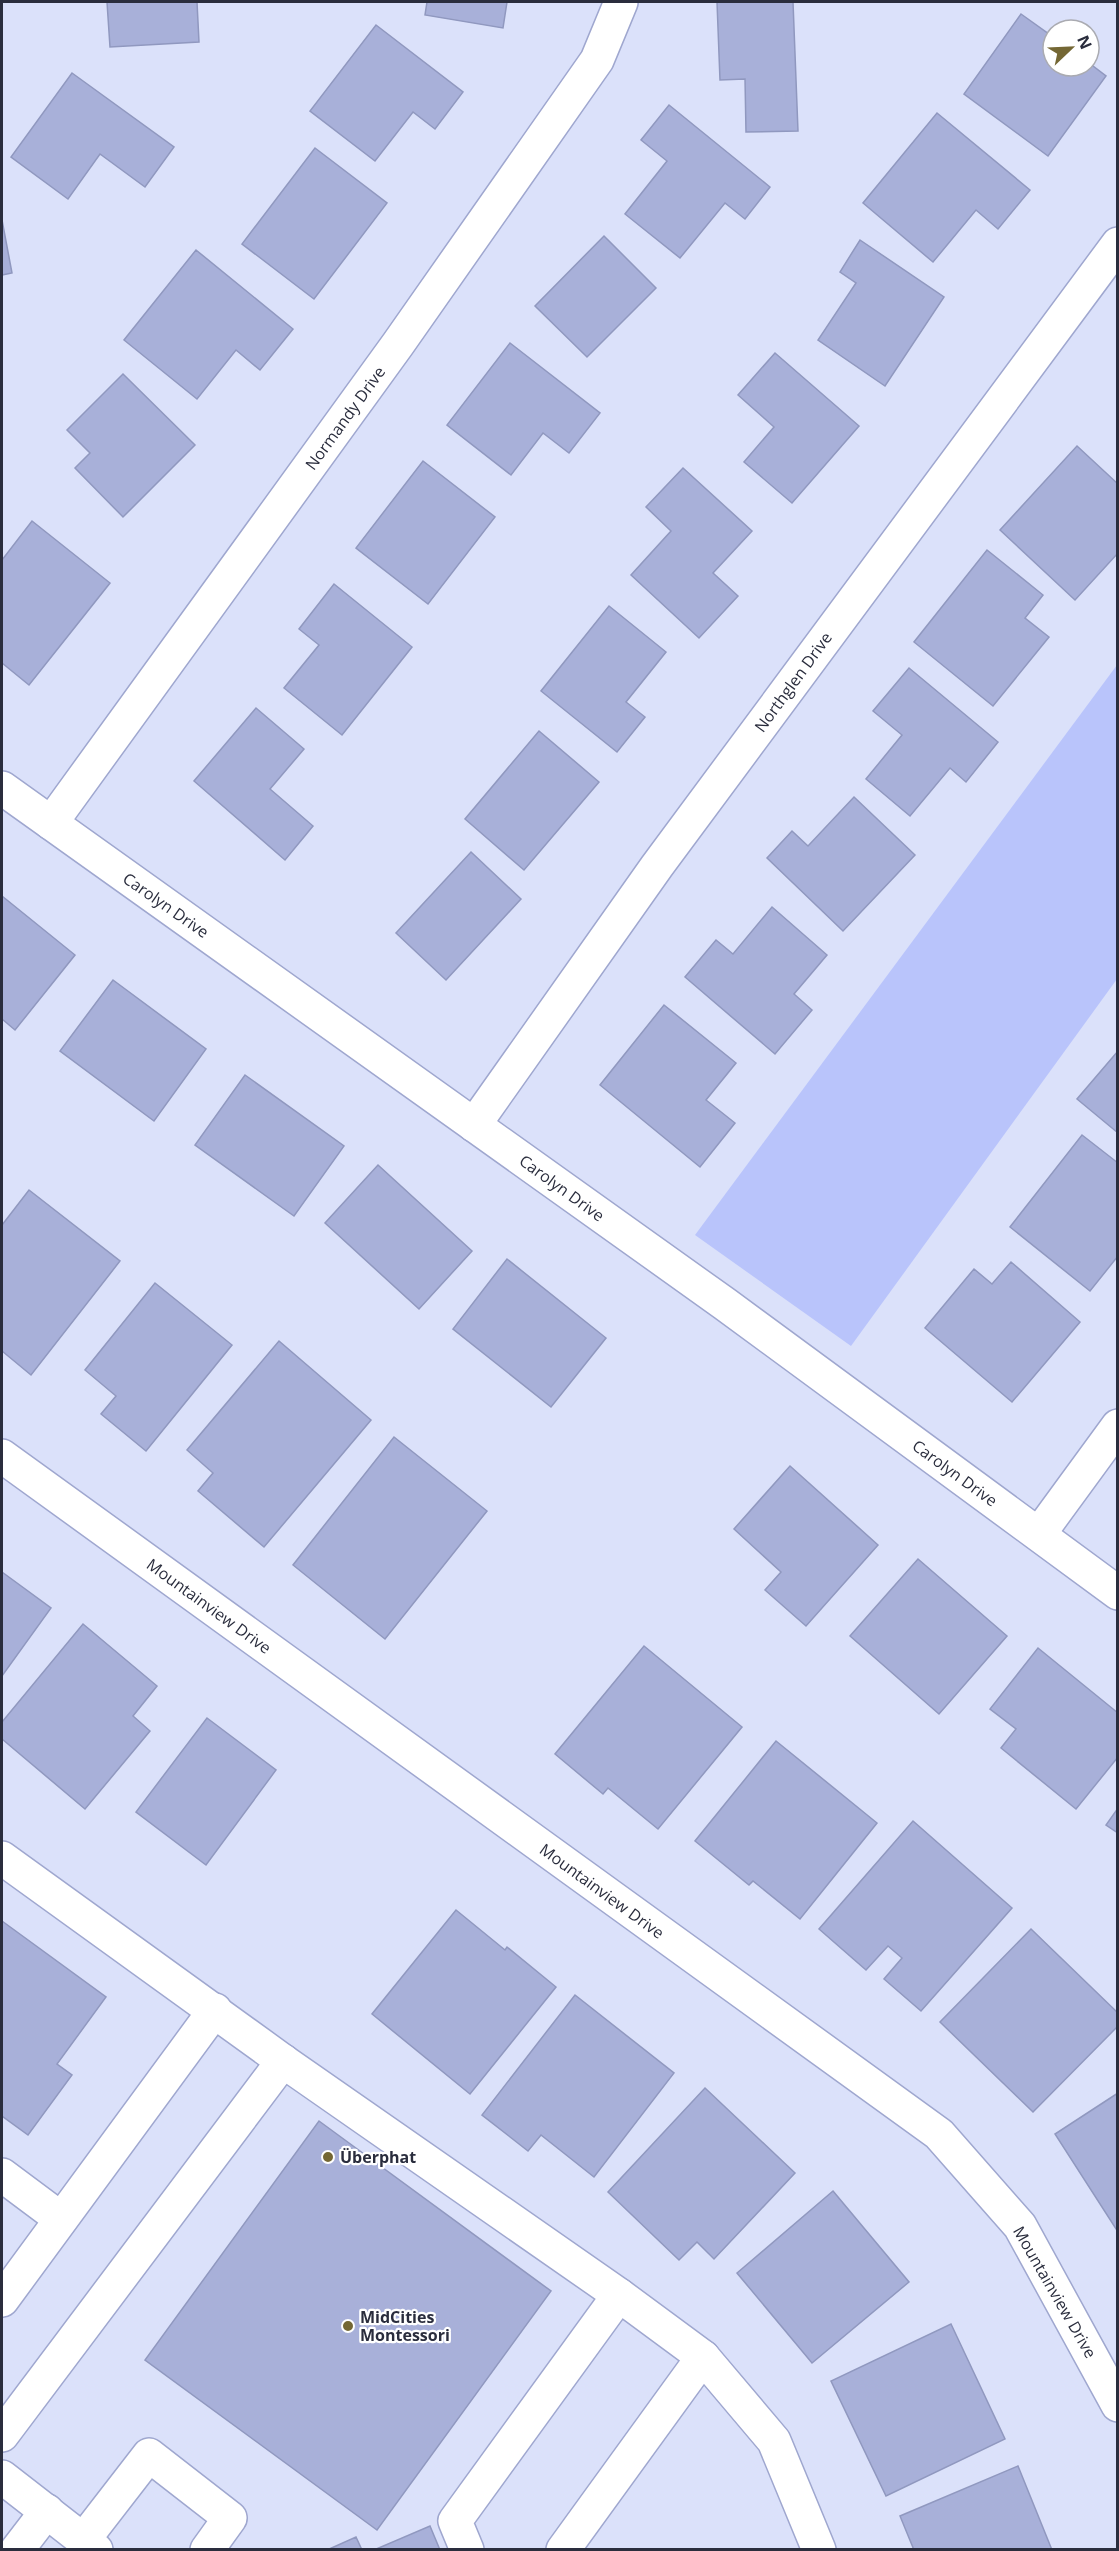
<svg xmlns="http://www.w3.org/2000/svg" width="1119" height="2551" font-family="'Open Sans',sans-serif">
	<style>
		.green { fill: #b9c4fb }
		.building { fill: #a8b0d9; stroke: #9098bf; stroke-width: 1.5 }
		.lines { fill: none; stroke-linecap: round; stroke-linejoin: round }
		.minor-casing { stroke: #9fa7cf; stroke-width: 36 }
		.minor { stroke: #fff; stroke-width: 33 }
		.poi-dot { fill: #746734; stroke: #fff; stroke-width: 2 }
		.labels { text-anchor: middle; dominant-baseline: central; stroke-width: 4.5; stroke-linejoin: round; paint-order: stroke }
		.street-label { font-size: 16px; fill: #2a2d3d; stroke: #fff }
		.poi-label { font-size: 16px; font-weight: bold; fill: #2a2d3d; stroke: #fff; text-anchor: start }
	</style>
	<rect width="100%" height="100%" fill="#dbe1fa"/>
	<path class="green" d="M1117,665V979L851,1346L695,1235Z"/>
	<g class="building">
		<path d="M107,2H197L199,42L110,47Z"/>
		<path d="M427,2H507L503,28L425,15Z"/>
		<path d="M717,2H793L798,131L746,132L745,79L720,80Z"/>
		<path d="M1021,14L1053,37V66H1089V63L1106,76L1048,156L964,94Z"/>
		<path d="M376,25L463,92L435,129L413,112L375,161L310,111Z"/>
		<path d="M72,73L174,147L145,187L100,154L68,199L11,157Z"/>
		<path d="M669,105L770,187L745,219L725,203L680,258L625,214L667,161L641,140Z"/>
		<path d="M937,113L1030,190L998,229L976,210L933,262L863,203Z"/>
		<path d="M315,148L387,203L314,299L242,244Z"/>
		<path d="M2,220L12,273L2,275Z"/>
		<path d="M604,236L656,288L587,357L535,306Z"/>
		<path d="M860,240L944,297L885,386L818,340L856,283L840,272Z"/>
		<path d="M196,250L293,329L260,370L236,350L197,399L124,340Z"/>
		<path d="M510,343L600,413L569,453L543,433L511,475L447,425Z"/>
		<path d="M775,353L859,426L792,503L744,462L774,427L738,395Z"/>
		<path d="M123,374L195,445L123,517L75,468L90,453L67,430Z"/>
		<path d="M1077,446L1118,484V553L1075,600L1000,530Z"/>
		<path d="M423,461L495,517L428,604L356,548Z"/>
		<path d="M683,468L752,531L713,573L738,596L699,638L631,575L671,531L646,507Z"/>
		<path d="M32,521L110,583L29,685L2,663V560Z"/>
		<path d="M987,550L1043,595L1025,618L1049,637L993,706L914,642Z"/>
		<path d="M334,584L412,647L342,735L284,688L319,645L299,629Z"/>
		<path d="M609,606L666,652L626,702L645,717L617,752L541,691Z"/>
		<path d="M909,668L998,742L966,782L950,768L910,816L866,779L902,735L873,711Z"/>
		<path d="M256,708L304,749L270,789L313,826L285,860L194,781Z"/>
		<path d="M539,731L599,782L524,870L465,819Z"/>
		<path d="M854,797L915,855L843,931L767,858L792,831L808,846Z"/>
		<path d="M471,852L521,899L446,980L396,933Z"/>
		<path d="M2,896L75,955L15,1030L2,1019Z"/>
		<path d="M772,907L827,955L794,994L812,1010L775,1054L685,977L716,940L733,954Z"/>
		<path d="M113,980L206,1049L154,1121L60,1051Z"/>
		<path d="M664,1005L736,1063L706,1100L735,1123L700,1167L600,1085Z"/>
		<path d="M1118,1051V1133L1077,1099Z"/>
		<path d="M245,1075L344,1146L294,1216L195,1145Z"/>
		<path d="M1082,1135L1118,1163V1256L1090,1291L1010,1227Z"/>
		<path d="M378,1165L472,1251L419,1309L325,1223Z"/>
		<path d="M29,1190L120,1261L31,1375L2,1351V1225Z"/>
		<path d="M507,1259L606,1338L551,1407L453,1329Z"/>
		<path d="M1011,1262L1080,1322L1012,1402L925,1328L974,1269L992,1284Z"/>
		<path d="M155,1283L232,1345L146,1451L101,1414L116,1396L85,1370Z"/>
		<path d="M279,1341L371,1420L264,1547L198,1491L213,1473L187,1450Z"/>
		<path d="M394,1437L487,1511L385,1639L293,1565Z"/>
		<path d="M790,1466L878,1545L806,1626L765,1590L781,1572L734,1529Z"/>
		<path d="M918,1559L1007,1636L939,1714L850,1636Z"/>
		<path d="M2,1572L51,1608L2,1676Z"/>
		<path d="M83,1624L157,1686L133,1716L150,1731L85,1809L2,1739V1722Z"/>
		<path d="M644,1646L742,1727L658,1829L608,1788L603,1794L555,1754Z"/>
		<path d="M1038,1648L1118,1713V1757L1076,1809L1001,1748L1016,1729L990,1709Z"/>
		<path d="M207,1718L276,1770L206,1865L136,1812Z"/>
		<path d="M776,1741L877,1823L800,1919L753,1881L749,1885L695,1841Z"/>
		<path d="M1118,1808V1833L1106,1825Z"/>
		<path d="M913,1821L1012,1908L921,2011L884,1979L902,1958L888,1946L866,1970L819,1929Z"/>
		<path d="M456,1910L505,1950L507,1947L556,1987L470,2094L372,2014Z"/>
		<path d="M2,1921L106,1997L57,2064L72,2075L28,2135L2,2116Z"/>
		<path d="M1031,1929L1118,2013V2026L1033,2112L940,2022Z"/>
		<path d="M575,1995L674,2073L594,2177L541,2135L528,2151L482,2115Z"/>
		<path d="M705,2088L795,2173L714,2259L697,2242L679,2260L608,2192Z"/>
		<path d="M1118,2093V2232L1055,2134Z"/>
		<path d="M319,2121L551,2291L377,2530L145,2360Z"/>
		<path d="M833,2191L909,2282L812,2363L737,2273Z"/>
		<path d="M951,2324L1005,2439L886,2496L831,2381Z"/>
		<path d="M1018,2466L1052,2550H914L900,2516Z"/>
		<path d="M430,2526L440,2550H374Z"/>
		<path d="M356,2537L362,2550H327Z"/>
	</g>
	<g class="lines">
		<g class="minor-casing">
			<g id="minor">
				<path d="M2,788L725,1304L1118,1593"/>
				<path d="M51,823L398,344L597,60L621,2"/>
				<path d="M474,1125L657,866L1118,244"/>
				<path d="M2,1456L939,2134L1020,2226L1118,2405"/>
				<path d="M1039,1534L1118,1426"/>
				<path d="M2,1858L283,2061L619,2295L703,2357L774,2441L819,2550"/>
				<path d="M2,2175L61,2219"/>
				<path d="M2,2300L215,2010"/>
				<path d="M2,2435L283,2061"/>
				<path d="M2,2477L96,2550"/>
				<path d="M84,2539L149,2455L230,2518L207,2550"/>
				<path d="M17,2550L47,2511"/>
				<path d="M467,2550L455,2521L619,2295"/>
				<path d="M563,2550L703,2357"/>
			</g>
		</g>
		<use href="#minor" class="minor"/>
	</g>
	<g class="poi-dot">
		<circle cx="328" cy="2157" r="6"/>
		<circle cx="348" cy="2326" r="6"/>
	</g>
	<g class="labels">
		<g class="street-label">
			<text transform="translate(345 418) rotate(-54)">Normandy Drive</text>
			<text transform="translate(793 682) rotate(-54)">Northglen Drive</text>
			<text transform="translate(166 905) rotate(35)">Carolyn Drive</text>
			<text transform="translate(562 1188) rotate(36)">Carolyn Drive</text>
			<text transform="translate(955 1473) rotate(36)">Carolyn Drive</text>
			<text transform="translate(209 1606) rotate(36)">Mountainview Drive</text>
			<text transform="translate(602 1891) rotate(36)">Mountainview Drive</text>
			<text transform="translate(1055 2292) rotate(60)">Mountainview Drive</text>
		</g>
		<g class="poi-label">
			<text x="340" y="2157">Überphat</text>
			<text x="360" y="2317">MidCities<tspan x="360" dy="18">Montessori</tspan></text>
		</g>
	</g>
	<rect width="1119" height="2551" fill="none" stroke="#2a2d3d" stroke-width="6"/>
	<g transform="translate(1071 48) rotate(67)"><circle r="28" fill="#ffffff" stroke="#aaabb1" stroke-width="1.5"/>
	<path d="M0-4.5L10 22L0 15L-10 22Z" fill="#746734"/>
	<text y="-9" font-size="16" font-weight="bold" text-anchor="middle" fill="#2a2d3d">N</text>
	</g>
</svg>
